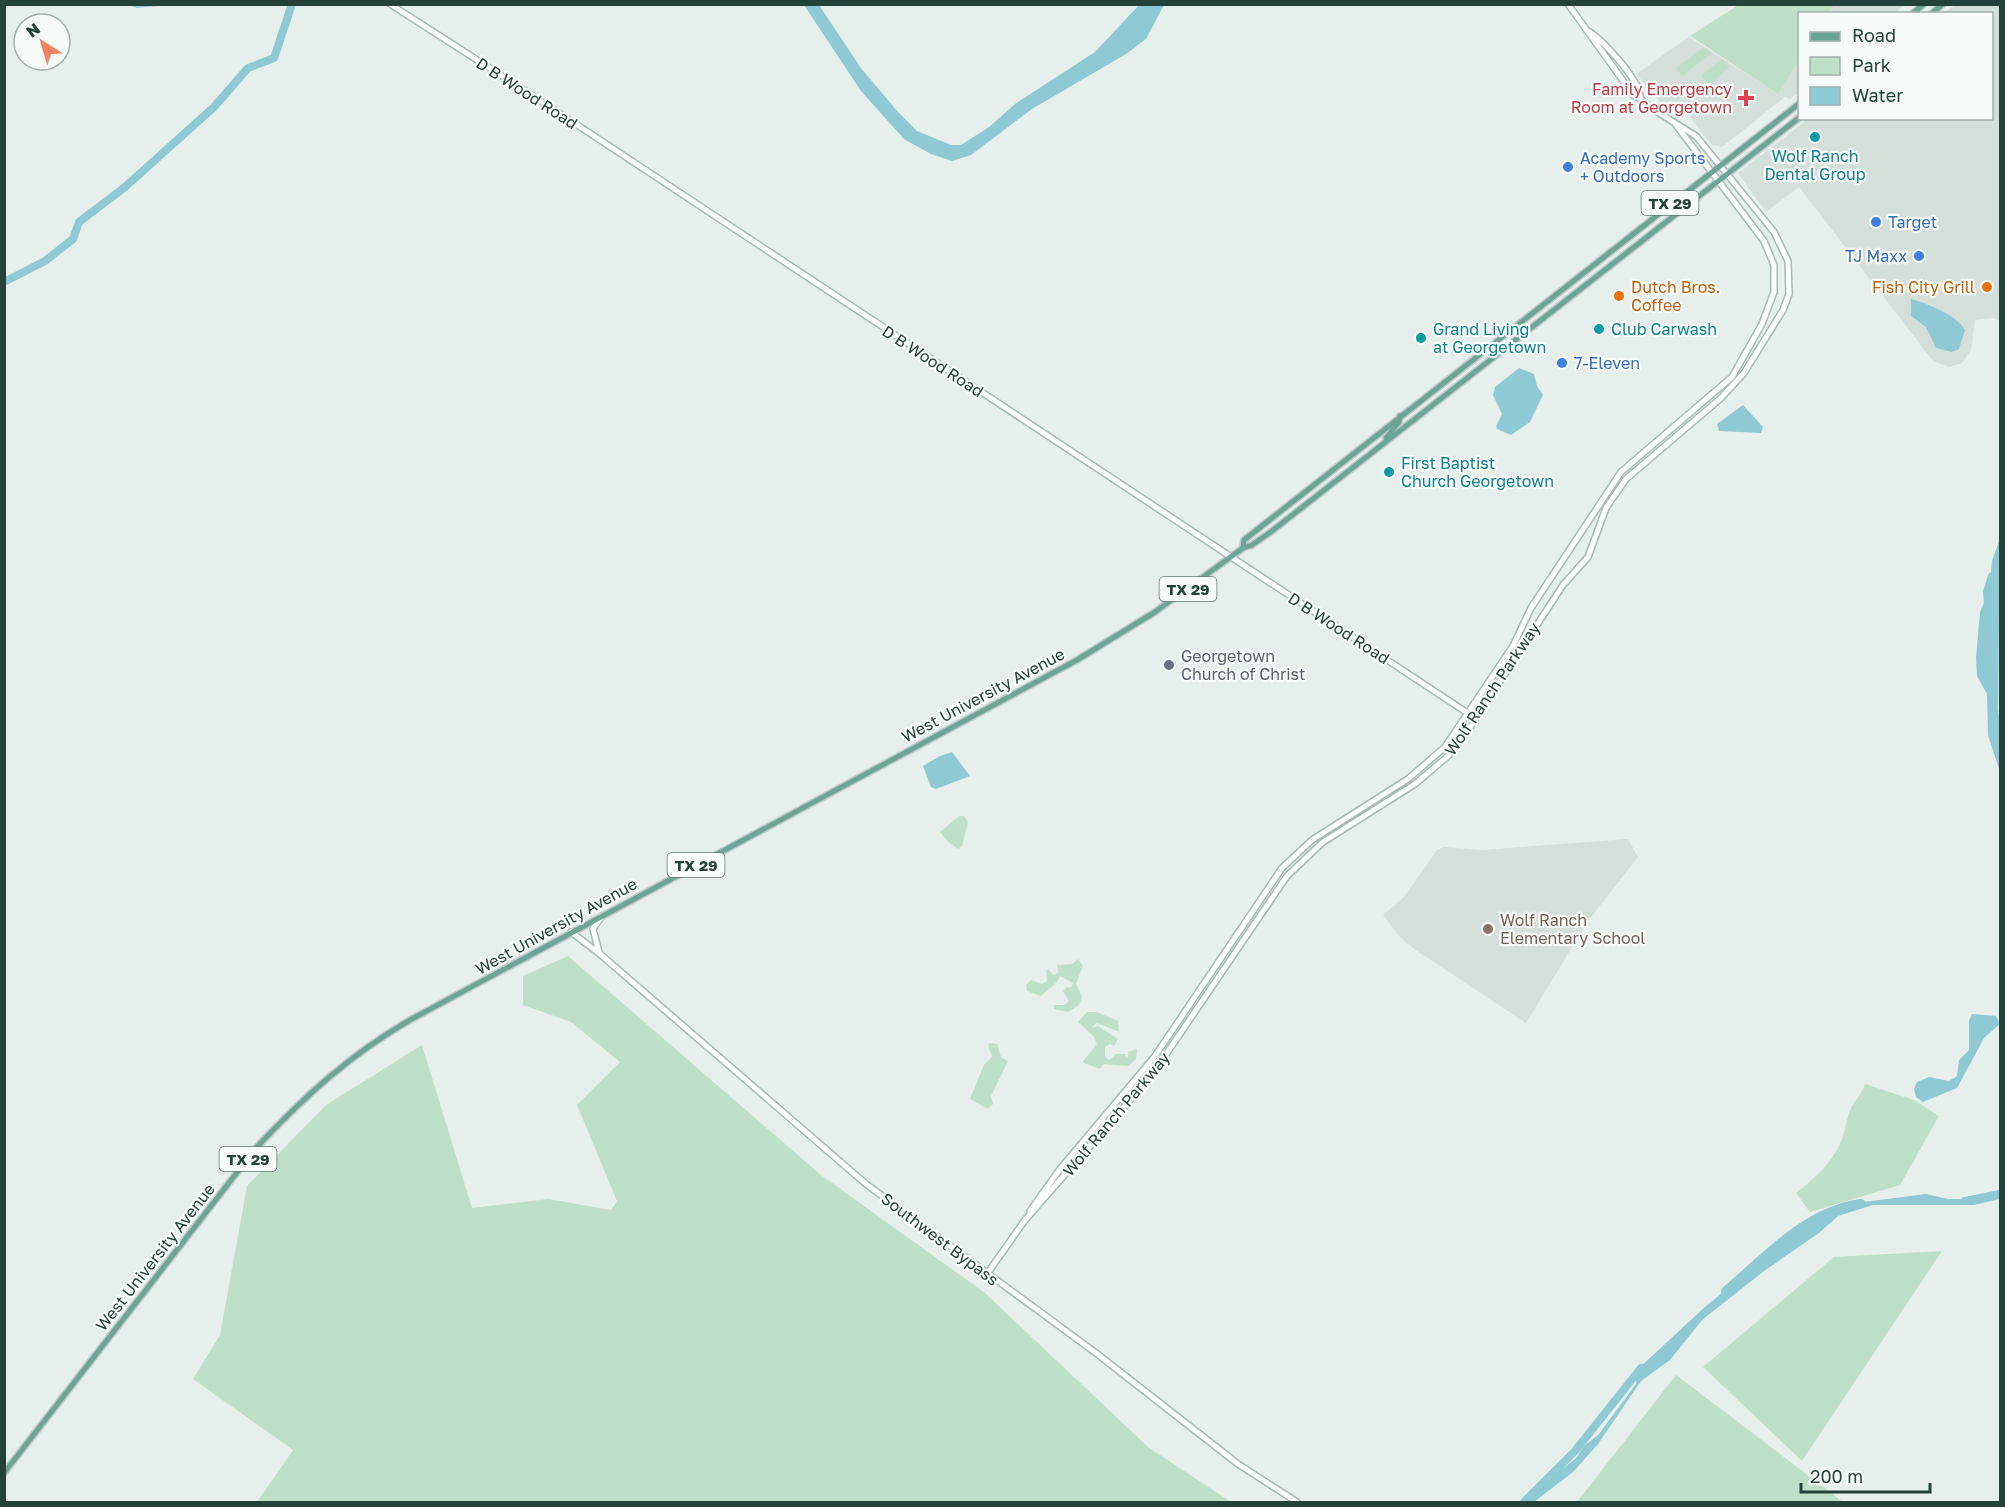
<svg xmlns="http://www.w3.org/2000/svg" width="2005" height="1507" font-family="'Golos Text',sans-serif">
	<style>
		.built { fill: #d4dfda }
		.green { fill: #bfe0c8 }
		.water { fill: #8ec9d4 }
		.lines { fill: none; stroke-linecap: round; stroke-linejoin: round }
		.stream { stroke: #8ec9d4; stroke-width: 1.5 }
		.river { stroke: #8ec9d4; stroke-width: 8 }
		.secondary-casing { stroke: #a4bbb3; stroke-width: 8 }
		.primary-casing { stroke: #c2cac8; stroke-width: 8 }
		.secondary { stroke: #fff; stroke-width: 5 }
		.primary { stroke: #6aa596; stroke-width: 5 }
		.health-dot { fill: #e0444e; stroke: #f7fbf9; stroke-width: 2 }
		.culture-dot { fill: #0f9aa8; stroke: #f7fbf9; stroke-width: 2 }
		.shop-dot { fill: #3f7fe0; stroke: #f7fbf9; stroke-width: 2 }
		.food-dot { fill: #e8710a; stroke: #f7fbf9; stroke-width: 2 }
		.worship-dot { fill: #6b7280; stroke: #f7fbf9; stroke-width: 2 }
		.education-dot { fill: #8d6e63; stroke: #f7fbf9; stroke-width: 2 }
		.labels { text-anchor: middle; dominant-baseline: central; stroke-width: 4.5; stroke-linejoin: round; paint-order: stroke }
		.shield { fill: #f7fbf9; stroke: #637a73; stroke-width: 1.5 }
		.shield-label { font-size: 15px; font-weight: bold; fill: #24423a }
		.health-label { font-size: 16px; fill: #be3a42; stroke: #f7fbf9; text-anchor: end }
		.street-label { font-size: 16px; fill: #24423a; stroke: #f7fbf9 }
		.culture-label { font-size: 16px; fill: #0d838f; stroke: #f7fbf9; text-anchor: start }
		.shop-label { font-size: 16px; fill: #366cbe; stroke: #f7fbf9; text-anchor: start }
		.food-label { font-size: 16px; fill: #c56008; stroke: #f7fbf9; text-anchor: start }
		.worship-label { font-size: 16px; fill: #5b616d; stroke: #f7fbf9; text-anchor: start }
		.education-label { font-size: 16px; fill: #785e54; stroke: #f7fbf9; text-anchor: start }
	</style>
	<rect width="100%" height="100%" fill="#e6efeb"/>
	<g class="built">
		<path d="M1835,5H1905L1894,13L1829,14Z"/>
		<path d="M1955,5H2000V321L1993,318L1975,320L1971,350L1962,363L1949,367L1933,361L1799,187L1766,212L1738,173L1808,119L1992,118V14L1944,13Z"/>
		<path d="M1689,37L1778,94L1799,60V92L1790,99L1785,97L1722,147L1712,145L1689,116L1662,104L1636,74Z"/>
		<path d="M1628,839L1638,857L1588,921L1526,1023L1414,949L1400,937L1383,915L1404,897L1437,850L1444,847L1482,850Z"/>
	</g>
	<g class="green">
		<path d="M1740,4L1835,5L1829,13L1800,14L1799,60L1778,94L1690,36Z"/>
		<path d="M1704,47L1712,53L1682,76L1676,68Z"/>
		<path d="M1722,59L1729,67L1709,86L1701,76Z"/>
		<path d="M959,816H964L968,822L962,846L958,849L948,842L940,832Z"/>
		<path d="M568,956L821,1175L985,1293L1148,1447L1231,1502H257L293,1450L193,1379L220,1335L247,1186L326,1105L422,1045L472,1208L548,1199L611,1210L617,1201L577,1105L620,1062L571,1022L523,1005V976Z"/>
		<path d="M1078,959L1083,966L1076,984L1082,997L1079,1005L1068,1012L1054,1009V1005H1065L1069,1001L1063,991L1066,988L1072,987L1073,983L1060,976L1057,982L1041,996L1027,991L1026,985L1031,980L1042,984L1047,981L1046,971L1048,969L1053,975L1059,973L1057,965L1072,964Z"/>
		<path d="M1087,1012H1097L1118,1021L1119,1032L1097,1023L1091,1028L1098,1026L1118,1039L1114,1046L1110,1044L1105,1047V1057L1109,1060L1116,1054H1125L1127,1058L1128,1052L1137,1049L1136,1059L1128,1066L1104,1064L1100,1069L1084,1063L1083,1061L1097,1044L1093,1036L1078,1022Z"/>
		<path d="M990,1043L997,1044L1001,1057L1008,1061L991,1096L993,1104L988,1109L970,1099L984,1065L992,1057L988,1045Z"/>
		<path d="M1865,1084L1914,1100L1939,1116L1900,1185L1810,1212L1796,1193C1813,1180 1830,1165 1840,1144C1845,1133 1846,1120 1851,1108C1856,1099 1862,1094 1865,1084Z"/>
		<path d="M1942,1251L1802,1461L1703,1367L1834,1257Z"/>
		<path d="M1676,1375L1843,1502H1577Z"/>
	</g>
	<g class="water">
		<path d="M804,5H819L861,68L898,112L917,131L951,145H961L989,127L1015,104L1095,52L1139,5H1164L1146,39L1126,54L1032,109L971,155L952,161L931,154L904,139L861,91Z"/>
		<path d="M1911,299C1927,303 1958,316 1965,330L1959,349L1952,352L1936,348L1926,327L1911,316Z"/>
		<path d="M1519,368L1534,374L1537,386L1543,395L1530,422L1511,435L1497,429L1496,426L1502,414L1493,395L1495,387Z"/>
		<path d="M1743,405L1763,427L1761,433L1719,431L1717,424Z"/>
		<path d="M2000,518L1998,709L2000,725V772L1988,735L1987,694L1977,676L1976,658L1980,612L1989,591L1992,561L1999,541Z"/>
		<path d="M952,752L970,776L936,789L931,787L923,766L940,756Z"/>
		<path d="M1972,1014L1996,1016L2000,1024L1984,1038L1957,1088L1923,1102L1916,1097L1914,1089L1917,1082L1929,1077L1949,1081L1957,1076L1959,1060L1969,1050V1021Z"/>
		<path d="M2000,1191V1199L1974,1205H1873L1838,1216L1819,1233L1764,1271L1702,1320L1670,1360L1641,1381L1598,1444L1573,1472L1534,1502H1522L1576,1458L1584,1446L1599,1434L1636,1384L1638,1369L1706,1306L1791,1237L1834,1209L1864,1202L1926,1194L1948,1199H1977Z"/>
	</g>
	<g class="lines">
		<path class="stream" d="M127,4L137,7L173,4"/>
		<g class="river">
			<path d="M4,282L45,261L73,239L79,222L125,187L214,107L248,68L274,58L292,4"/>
			<path d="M1988,605L1987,592L1992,576"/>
			<path d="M1965,1201L2000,1194"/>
			<path d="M1725,1291C1765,1257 1806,1210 1861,1203"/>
			<path d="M1524,1502L1575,1451L1641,1368"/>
		</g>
		<g class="secondary-casing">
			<g id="secondary">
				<path d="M390,4L538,99L1472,716"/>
				<path d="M1590,32C1604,42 1641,81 1640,98"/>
				<path d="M571,932L600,954L866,1184L1096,1353L1238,1464L1297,1502"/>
				<path d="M599,952L593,929L601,917"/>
				<path d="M1030,1211L1060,1169L1155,1056L1282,868L1312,840L1408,779L1445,747L1513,646L1531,608L1621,472L1732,377L1762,324L1774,292V265L1764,241L1676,125"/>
				<path d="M987,1274L1025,1220L1152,1075L1287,876L1323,842L1415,784L1448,756L1469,729L1563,585L1588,557L1606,508L1626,479L1721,398L1744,373L1783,310L1789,294L1788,261L1774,232L1696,136L1651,108L1640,98L1634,96L1568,4"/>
			</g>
		</g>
		<g class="primary-casing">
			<g id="primary">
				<path d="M1912,14L1924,4"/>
				<path d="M1931,14L1943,4"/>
				<path d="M1386,438L1399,422L1400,416"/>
				<path d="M1243,548L1244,540L1800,103"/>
				<path d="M4,1473L256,1148C304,1097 348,1056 410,1020L1077,660L1155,612L1243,548L1252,545L1272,531L1800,117"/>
			</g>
		</g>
		<use href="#secondary" class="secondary"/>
		<use href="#primary" class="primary"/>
	</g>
	<path class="health-dot" d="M1743 89h6v6h6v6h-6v6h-6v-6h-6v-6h6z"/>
	<g class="culture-dot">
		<circle cx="1815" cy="137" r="6"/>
		<circle cx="1599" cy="329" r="6"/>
		<circle cx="1421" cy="338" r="6"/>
		<circle cx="1389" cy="472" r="6"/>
	</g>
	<g class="shop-dot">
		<circle cx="1568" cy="167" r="6"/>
		<circle cx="1876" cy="222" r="6"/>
		<circle cx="1919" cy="256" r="6"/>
		<circle cx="1562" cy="363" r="6"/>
	</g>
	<g class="food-dot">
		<circle cx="1987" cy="287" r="6"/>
		<circle cx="1619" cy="296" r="6"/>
	</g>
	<circle class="worship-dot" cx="1169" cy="665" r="6"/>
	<circle class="education-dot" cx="1488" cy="929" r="6"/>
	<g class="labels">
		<g class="shield">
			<rect x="1641.5" y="191" width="57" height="24" rx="4.5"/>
			<rect x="1159.5" y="577" width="57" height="24" rx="4.5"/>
			<rect x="667.5" y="853" width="57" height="24" rx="4.5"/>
			<rect x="219.5" y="1147" width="57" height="24" rx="4.5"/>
		</g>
		<g class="shield-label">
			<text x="1670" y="203">TX 29</text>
			<text x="1188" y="589">TX 29</text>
			<text x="696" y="865">TX 29</text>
			<text x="248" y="1159">TX 29</text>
		</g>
		<g class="health-label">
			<text x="1732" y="89">Family Emergency<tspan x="1732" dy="18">Room at Georgetown</tspan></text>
		</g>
		<g class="street-label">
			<text transform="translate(527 93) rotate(33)">D B Wood Road</text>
			<text transform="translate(933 361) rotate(33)">D B Wood Road</text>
			<text transform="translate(1339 628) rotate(33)">D B Wood Road</text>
			<text transform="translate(1492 689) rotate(-56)">Wolf Ranch Parkway</text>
			<text transform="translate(983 695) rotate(-28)">West University Avenue</text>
			<text transform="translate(556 926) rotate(-29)">West University Avenue</text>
			<text transform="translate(1116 1114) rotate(-50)">Wolf Ranch Parkway</text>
			<text transform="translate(940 1239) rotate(37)">Southwest Bypass</text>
			<text transform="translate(155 1257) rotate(-52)">West University Avenue</text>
		</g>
		<g class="culture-label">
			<text x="1815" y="156" text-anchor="middle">Wolf Ranch<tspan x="1815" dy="18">Dental Group</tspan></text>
			<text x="1433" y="329">Grand Living<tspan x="1433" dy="18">at Georgetown</tspan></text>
			<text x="1611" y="329">Club Carwash</text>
			<text x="1401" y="463">First Baptist<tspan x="1401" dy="18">Church Georgetown</tspan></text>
		</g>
		<g class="shop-label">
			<text x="1580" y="158">Academy Sports<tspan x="1580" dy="18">+ Outdoors</tspan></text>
			<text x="1888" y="222">Target</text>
			<text x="1907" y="256" text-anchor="end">TJ Maxx</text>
			<text x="1574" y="363">7-Eleven</text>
		</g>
		<g class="food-label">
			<text x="1631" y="287">Dutch Bros.<tspan x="1631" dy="18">Coffee</tspan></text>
			<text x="1975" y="287" text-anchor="end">Fish City Grill</text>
		</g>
		<g class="worship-label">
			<text x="1181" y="656">Georgetown<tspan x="1181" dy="18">Church of Christ</tspan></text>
		</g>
		<g class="education-label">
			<text x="1500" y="920">Wolf Ranch<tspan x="1500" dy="18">Elementary School</tspan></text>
		</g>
	</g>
	<rect width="2005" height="1507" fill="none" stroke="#24423a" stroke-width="12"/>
	<rect x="1798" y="12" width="195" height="108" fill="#f7fbf9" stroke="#a3b1ad" stroke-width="1.5"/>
	<rect x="1810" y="32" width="30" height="9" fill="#6aa596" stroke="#a3b1ad" stroke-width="1.5"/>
	<text x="1852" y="42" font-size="18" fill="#24423a">Road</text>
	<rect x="1810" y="57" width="30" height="18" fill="#bfe0c8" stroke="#a3b1ad" stroke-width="1.5"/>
	<text x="1852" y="72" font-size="18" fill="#24423a">Park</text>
	<rect x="1810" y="87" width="30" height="18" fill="#8ec9d4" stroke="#a3b1ad" stroke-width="1.5"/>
	<text x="1852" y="102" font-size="18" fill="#24423a">Water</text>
	<g transform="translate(42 42) rotate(323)"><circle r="28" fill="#f7fbf9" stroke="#a3b1ad" stroke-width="1.5"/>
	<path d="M0-4.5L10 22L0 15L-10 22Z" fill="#f4845f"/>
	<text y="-9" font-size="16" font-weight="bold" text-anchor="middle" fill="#24423a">N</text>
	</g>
	<path d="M1801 1483v9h129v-9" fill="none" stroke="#24423a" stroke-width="3"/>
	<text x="1810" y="1483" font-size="18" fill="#24423a" stroke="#f7fbf9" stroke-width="4.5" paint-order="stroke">200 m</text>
</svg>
